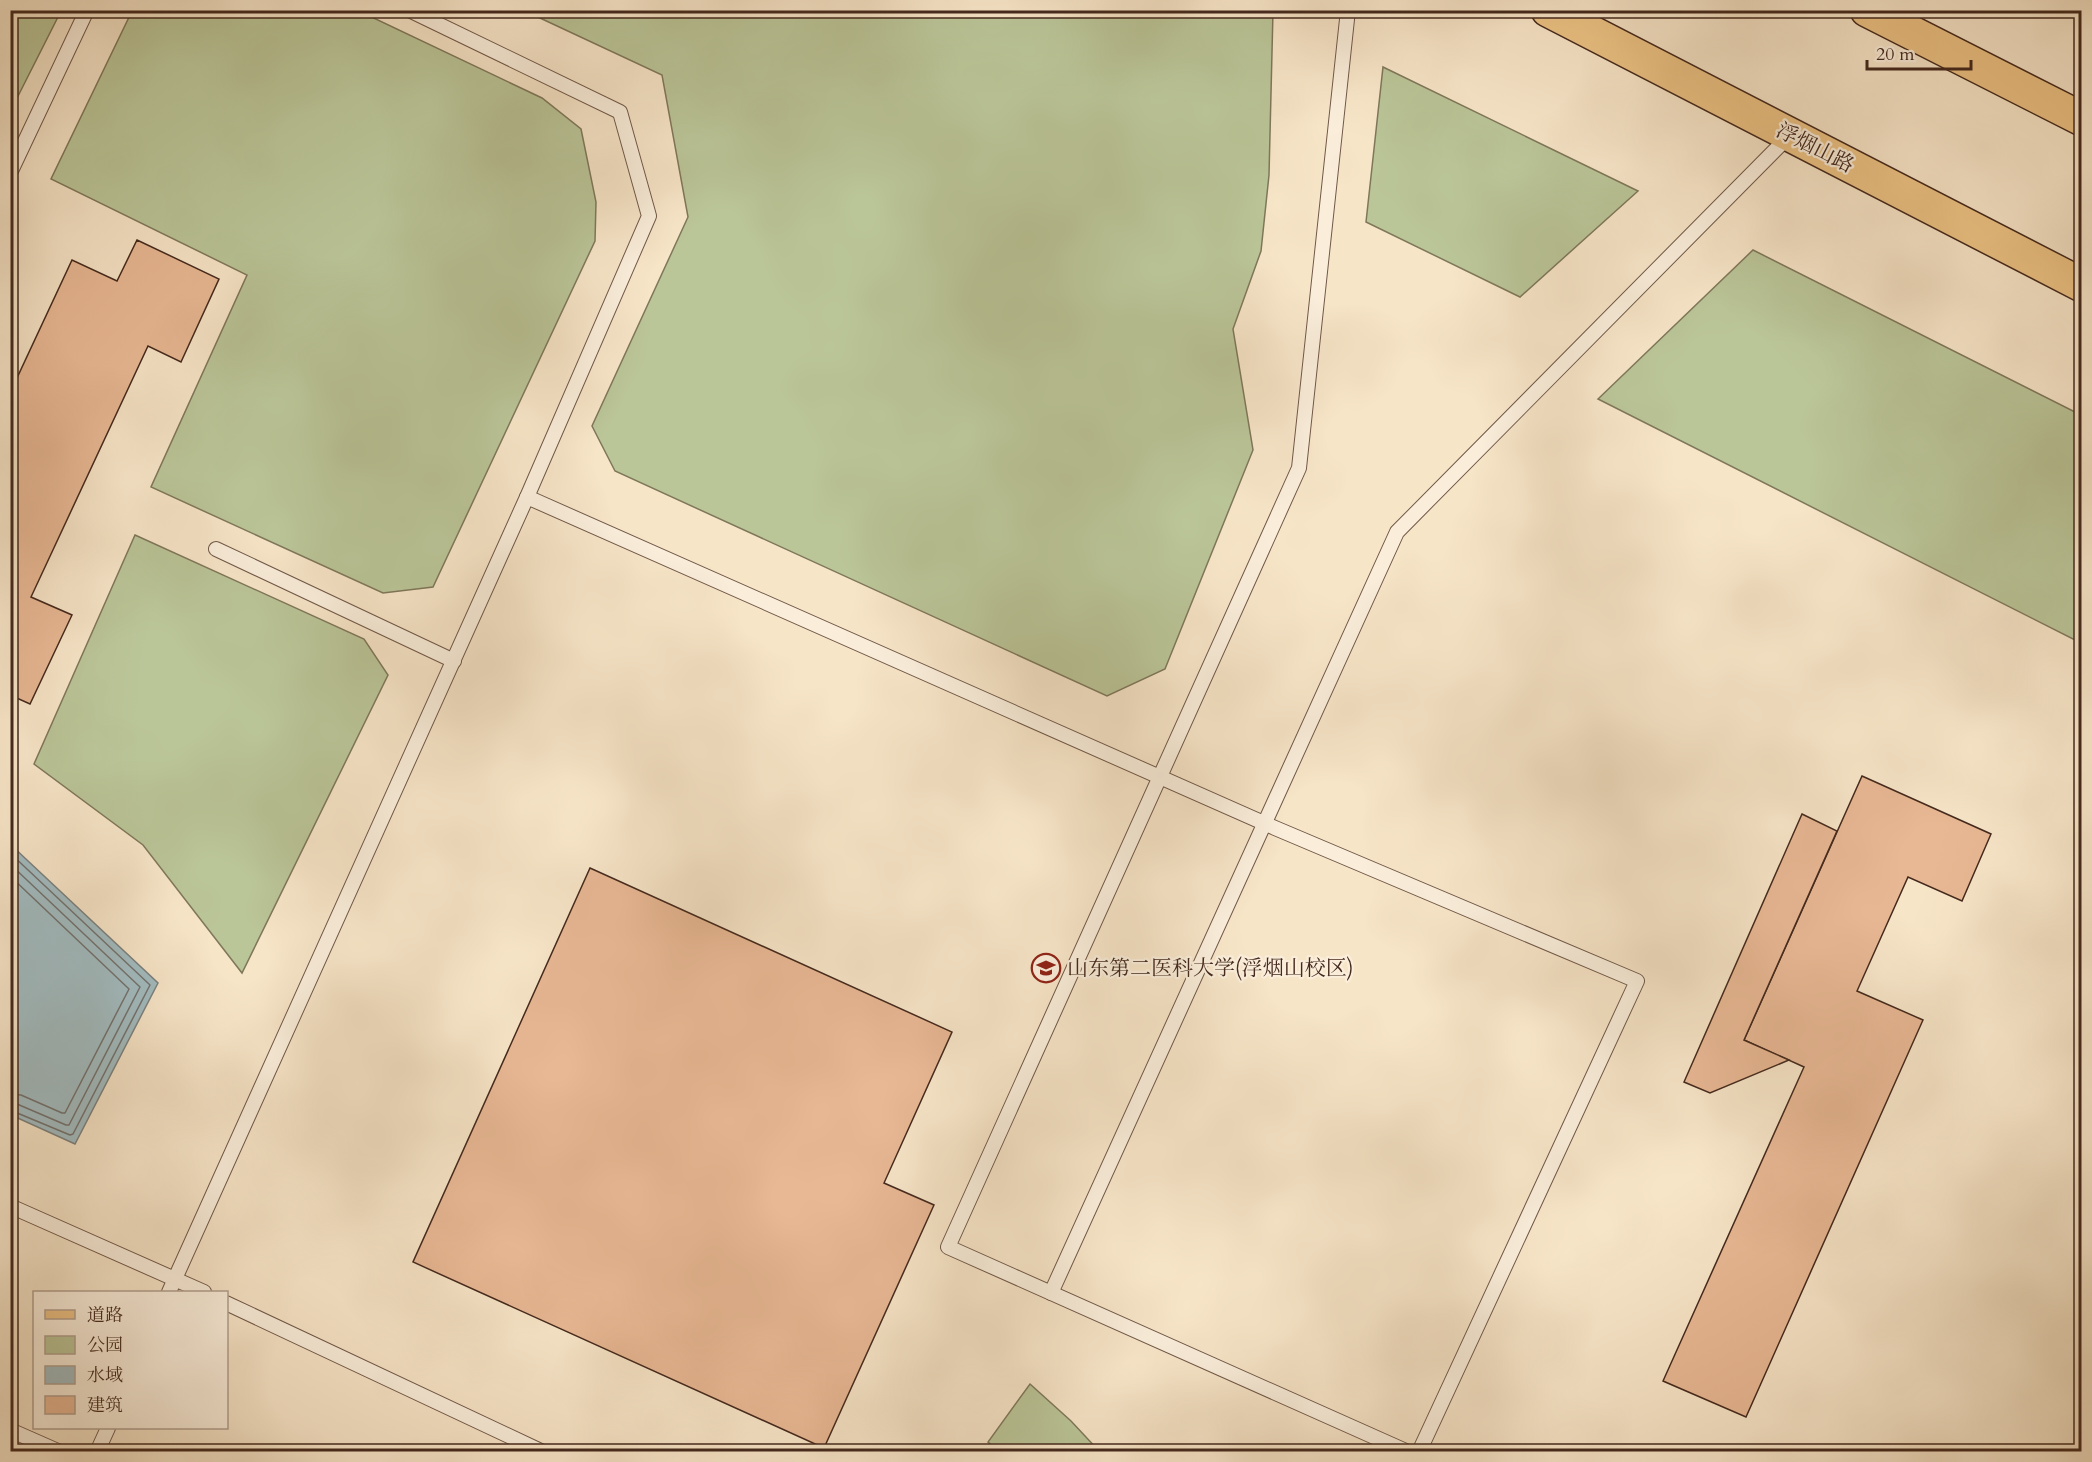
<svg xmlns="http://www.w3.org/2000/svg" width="2092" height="1462" font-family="Cardo,'Noto Serif SC',serif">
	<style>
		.green { fill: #bac598; stroke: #7f775a; stroke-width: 1.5 }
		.water { fill: #a2bcc1; stroke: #7c817f; stroke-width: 1.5 }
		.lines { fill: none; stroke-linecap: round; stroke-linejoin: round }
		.shore { stroke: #73726f; stroke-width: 1.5 }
		.building { fill: #e8b894; stroke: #44291d; stroke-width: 1.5 }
		.service-casing { stroke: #715848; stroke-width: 16 }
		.primary-casing { stroke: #44291d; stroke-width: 36 }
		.service { stroke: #faeedb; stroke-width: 14 }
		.primary { stroke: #ecc284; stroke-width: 33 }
		.labels { text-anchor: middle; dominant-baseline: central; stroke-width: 4.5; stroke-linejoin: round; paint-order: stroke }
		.street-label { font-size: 21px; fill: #44291d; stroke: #faeedb }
		.poi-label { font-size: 21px; fill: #44291d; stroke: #faeedb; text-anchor: start }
	</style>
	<rect width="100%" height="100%" fill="#f7e5c8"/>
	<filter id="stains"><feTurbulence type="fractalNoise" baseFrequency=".00333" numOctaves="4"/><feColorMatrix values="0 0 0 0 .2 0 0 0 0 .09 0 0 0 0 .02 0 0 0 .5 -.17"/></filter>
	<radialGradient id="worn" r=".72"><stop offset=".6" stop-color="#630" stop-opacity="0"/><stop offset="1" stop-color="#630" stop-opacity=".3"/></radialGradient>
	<g class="green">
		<path d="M11,10L61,11L11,110L10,11Z"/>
		<path d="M132,11H359L542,98L581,129L596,202L595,241L433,587L383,593L151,487L247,275L51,179Z"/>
		<path d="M525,11H1273L1269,175L1261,251L1233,329L1253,450L1165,669L1107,696L615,471L592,426L688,217L662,75Z"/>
		<path d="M1383,67L1638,191L1520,297L1366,222Z"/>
		<path d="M1753,250L2081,415V643L1598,399Z"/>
		<path d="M135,535L364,639L388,675L242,973L143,845L34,764Z"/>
		<path d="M1030,1384L1071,1421L1099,1451H999L988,1442Z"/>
	</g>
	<path class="water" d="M11,845L158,983L75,1144L11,1115Z"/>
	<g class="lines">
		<g class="shore">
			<path d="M10,853L150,985L73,1134L70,1135L10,1110"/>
			<path d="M10,864L140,987L69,1125H66L17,1104L10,1103"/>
			<path d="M10,876L129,989L65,1113H62L21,1095L10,1094"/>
		</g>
	</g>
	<g class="building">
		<path d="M137,240L219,279L181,362L148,346L31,597L72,615L30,704L10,695V393L72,260L117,281Z"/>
		<path d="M1862,776L1991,834L1962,901L1908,877L1857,991L1923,1020L1746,1417L1663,1381L1804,1067L1744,1040Z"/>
		<path d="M1802,814L1837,831L1744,1040L1789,1060L1710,1093L1684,1082Z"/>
		<path d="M590,868L952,1032L884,1183L934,1205L824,1448L413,1262Z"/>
	</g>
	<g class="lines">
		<g class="service-casing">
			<g id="service">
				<path d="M1348,10L1299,468L948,1247L1408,1452"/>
				<path d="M10,173L87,10"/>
				<path d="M527,497L1275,828L1637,981L1419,1452"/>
				<path d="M216,549L454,661"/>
				<path d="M10,1206L204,1292"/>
				<path d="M169,1292L527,497L649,216L620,112L409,10"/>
				<path d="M1051,1293L1397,532L1790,135"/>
				<path d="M226,1303L543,1452"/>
				<path d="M10,1430L60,1452"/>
				<path d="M97,1452L108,1428"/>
			</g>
		</g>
		<g class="primary-casing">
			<g id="primary">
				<path d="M1548,10L2082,285"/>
				<path d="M1867,10L2082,119"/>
			</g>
		</g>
		<use href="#service" class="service"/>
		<use href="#primary" class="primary"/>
	</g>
	<defs>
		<g id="university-ring" transform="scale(1.5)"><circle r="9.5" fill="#faeedb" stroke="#8f2418" stroke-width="1.5"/><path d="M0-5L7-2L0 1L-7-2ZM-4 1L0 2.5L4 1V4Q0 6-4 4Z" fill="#8f2418"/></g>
	</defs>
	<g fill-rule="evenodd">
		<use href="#university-ring" x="1046" y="968"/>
	</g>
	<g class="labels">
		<g class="street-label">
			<text transform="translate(1815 148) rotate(27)">浮烟山路</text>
		</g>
		<g class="poi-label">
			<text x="1067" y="968">山东第二医科大学(浮烟山校区)</text>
		</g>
	</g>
	<rect width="2092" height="1462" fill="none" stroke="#f7e5c8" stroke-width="36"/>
	<rect x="12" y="12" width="2068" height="1438" fill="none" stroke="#44291d" stroke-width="3"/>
	<rect x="18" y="18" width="2056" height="1426" fill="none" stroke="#44291d" stroke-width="1.5"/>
	<rect x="33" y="1291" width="195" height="138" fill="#faeedb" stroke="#b19f8f" stroke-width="1.5"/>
	<rect x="45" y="1310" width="30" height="9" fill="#ecc284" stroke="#b19f8f" stroke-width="1.5"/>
	<text x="87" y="1321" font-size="18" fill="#44291d">道路</text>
	<rect x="45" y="1336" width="30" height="18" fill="#bac598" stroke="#b19f8f" stroke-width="1.5"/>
	<text x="87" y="1351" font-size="18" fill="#44291d">公园</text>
	<rect x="45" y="1366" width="30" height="18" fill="#a2bcc1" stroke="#b19f8f" stroke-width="1.5"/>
	<text x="87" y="1381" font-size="18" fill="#44291d">水域</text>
	<rect x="45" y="1396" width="30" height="18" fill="#e8b894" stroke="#b19f8f" stroke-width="1.5"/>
	<text x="87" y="1411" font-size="18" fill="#44291d">建筑</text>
	<path d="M1867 60v9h104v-9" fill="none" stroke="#44291d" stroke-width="3"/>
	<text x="1876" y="60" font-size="18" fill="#44291d" stroke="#faeedb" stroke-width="4.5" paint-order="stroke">20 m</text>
	<rect width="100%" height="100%" filter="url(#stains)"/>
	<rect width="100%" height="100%" fill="url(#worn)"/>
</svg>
